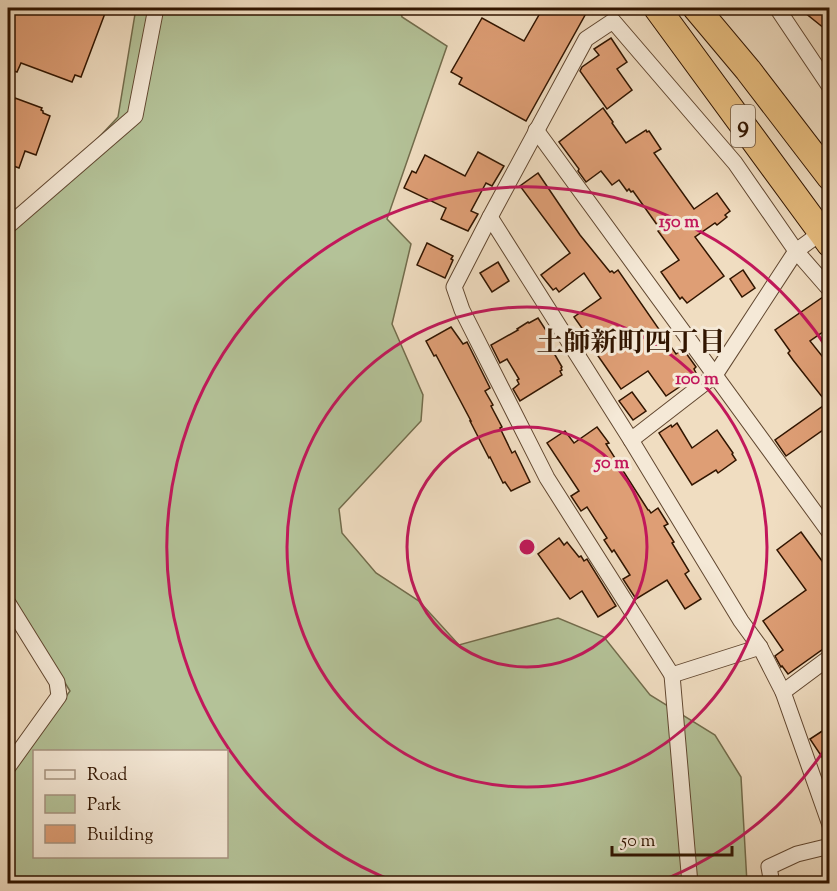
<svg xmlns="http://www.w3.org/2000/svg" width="837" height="891" font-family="'Sorts Mill Goudy','Noto Serif JP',serif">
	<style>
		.green { fill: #b4c298; stroke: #726c4c; stroke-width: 1.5; fill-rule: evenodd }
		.building { fill: #de9e75; stroke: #311500; stroke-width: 1.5 }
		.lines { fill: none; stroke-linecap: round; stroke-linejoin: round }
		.minor-casing { stroke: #614730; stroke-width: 17 }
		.trunk-casing { stroke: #311500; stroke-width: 28 }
		.minor { stroke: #f5e9d7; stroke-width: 15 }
		.trunk { stroke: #e8be80; stroke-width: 26 }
		.ring { fill: none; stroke: #c2185b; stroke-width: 3 }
		.labels { text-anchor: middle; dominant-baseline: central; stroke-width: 6; stroke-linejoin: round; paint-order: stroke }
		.shield { fill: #f5e9d7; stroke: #6c5540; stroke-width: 1.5 }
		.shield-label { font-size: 24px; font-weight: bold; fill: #311500 }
		.neighbourhood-label { font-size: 27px; font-weight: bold; fill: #311500; stroke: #f5e9d7 }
		.centre { fill: #c2185b; stroke: #f5e9d7; stroke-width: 3 }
		.ring-label { font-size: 18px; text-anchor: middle; font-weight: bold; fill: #c2185b; stroke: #f5e9d7; stroke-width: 6; stroke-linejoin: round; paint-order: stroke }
	</style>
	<rect width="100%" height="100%" fill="#f0ddc1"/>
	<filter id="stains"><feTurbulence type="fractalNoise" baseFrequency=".00333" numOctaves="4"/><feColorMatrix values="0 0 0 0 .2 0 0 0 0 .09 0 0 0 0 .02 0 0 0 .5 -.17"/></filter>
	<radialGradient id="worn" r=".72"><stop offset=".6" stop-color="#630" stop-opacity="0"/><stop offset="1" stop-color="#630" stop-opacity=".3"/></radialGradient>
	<path class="green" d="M136,8H400L402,17L447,46L387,219L411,244L392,324L423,395L421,421L339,509L342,533L376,573L419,601L459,645L558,618L604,637L650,695L715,735L741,777L747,883H8V778L70,691L8,589V234L118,117ZM34,752H226V856H34Z"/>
	<g class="building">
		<path d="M8,8H107L81,77L75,75L72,82L21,63L17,72L8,69Z"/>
		<path d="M543,8H589L526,121L459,84L462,78L451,72L482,18L524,41Z"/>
		<path d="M799,8H830V33Z"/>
		<path d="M611,38L627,62L617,69L632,90L607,109L580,71L582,67L599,55L594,49Z"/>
		<path d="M15,98L42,108L41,110L43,111V113L50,116L36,155L25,151L19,168L8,164V99L14,101Z"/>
		<path d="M603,108L613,122L612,123L626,143L646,130L647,132L649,131L661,149L654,153L694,209L717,193L730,211L725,215L727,217L717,225L715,223L695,237L724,276L687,303L682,297L680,299L661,272L679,260L658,231L660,229L633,191L631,192L629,189L627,191L619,180L612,185L601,171L586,182L578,171L579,169L559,142Z"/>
		<path d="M478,152L504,166L492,186L486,183L471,211L478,214L468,231L441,219L446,208L404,188L412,171L416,173L425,155L465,176Z"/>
		<path d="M538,173L580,235L610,272L612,271L614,273L618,270L676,354L680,351L683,355L686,353L696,367L694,369L697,375L666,396L648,371L621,389L587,340L589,338L574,317L601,298L584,273L559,292L556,288L553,290L541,275L570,253L520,186Z"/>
		<path d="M427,243L453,256L451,259L453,260L445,278L417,265Z"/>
		<path d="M498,262L509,281L492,292L480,273Z"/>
		<path d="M743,270L755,288L742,297L730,279Z"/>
		<path d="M823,297L830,307V327L810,341L830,366V425L786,456L775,440L827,403L793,360L788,353L790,351L775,330Z"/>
		<path d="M538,318L551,338L548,339L553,346L551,348L562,367L561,368L562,370L560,371L562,375L520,401L513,389L519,384L517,380L519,379L507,359L500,363L491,345L518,330L517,329L528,322L529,323Z"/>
		<path d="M451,327L463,344L467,342L490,388L485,391L493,405L491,406L502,427L500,428L512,453L515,451L530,482L511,491L505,482L503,483L490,457L489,458L470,421H471L436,355L434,356L426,341Z"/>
		<path d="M632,392L646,411L633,420L619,401Z"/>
		<path d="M677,423L692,448L717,430L733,453L732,454L736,460L718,473L716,470L692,485L659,433L671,425L672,427Z"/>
		<path d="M597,427L609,443L606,444L648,510H649L651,513L658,508L668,524L664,526L674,542L672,543L689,571L685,574L701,599L685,609L667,580L636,599L623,579L630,575L614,550L612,552L604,540L607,538L587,507L581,511L571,496L579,491L547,443L565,431L574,443Z"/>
		<path d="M801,532L830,572V644L788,674L782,666L781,667L775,656L783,650L763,621L806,590L777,550Z"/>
		<path d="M559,538L564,545L567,542L579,557L581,556L584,561L587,559L616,606L598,617L582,591L570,599L538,554Z"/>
		<path d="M830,726V769L810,739Z"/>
	</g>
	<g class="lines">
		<g class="minor-casing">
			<g id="minor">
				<path d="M777,8L830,87"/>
				<path d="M536,130L830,533"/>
				<path d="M490,217L631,440L741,621L760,647L783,692L830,825"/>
				<path d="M8,226L135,116L156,8"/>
				<path d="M631,440L715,375L796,251L811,240"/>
				<path d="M8,603L57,682L59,696L8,767"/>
				<path d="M672,675L547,478L462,310L454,287L490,217L586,39L613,21L735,163L796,251L830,290"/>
				<path d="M783,692L830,657"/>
				<path d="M690,884L672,675L760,647"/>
				<path d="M772,884L769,867L797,854L830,846"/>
			</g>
		</g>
		<g class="trunk-casing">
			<g id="trunk">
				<path d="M657,8L830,244"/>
				<path d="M696,8L748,70L830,177"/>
			</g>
		</g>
		<use href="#minor" class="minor"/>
		<use href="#trunk" class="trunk"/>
	</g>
	<g class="ring">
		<circle cx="527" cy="547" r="120"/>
		<circle cx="527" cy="547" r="240"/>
		<path d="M829 743A360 360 0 0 1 656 883M398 883A360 360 0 1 1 829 351"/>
	</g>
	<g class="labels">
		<rect class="shield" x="731" y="105" width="24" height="42" rx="4.5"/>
		<g class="shield-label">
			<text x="743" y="126">9</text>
		</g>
		<g class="neighbourhood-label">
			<text x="631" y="344">土師新町四丁目</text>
		</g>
	</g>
	<circle cx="527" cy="547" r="9" class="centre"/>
	<g class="ring-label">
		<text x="679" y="227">150 m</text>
		<text x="697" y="384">100 m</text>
		<text x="612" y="468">50 m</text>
	</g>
	<rect width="837" height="891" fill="none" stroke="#f0ddc1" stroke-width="30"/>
	<rect x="9" y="9" width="819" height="873" fill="none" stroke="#311500" stroke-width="3"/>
	<rect x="15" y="15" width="807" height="861" fill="none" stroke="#311500" stroke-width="1.5"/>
	<rect x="33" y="750" width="195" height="108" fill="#f5e9d7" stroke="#a79481" stroke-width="1.5"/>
	<rect x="45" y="770" width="30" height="9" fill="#f5e9d7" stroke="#a79481" stroke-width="1.5"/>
	<text x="87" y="780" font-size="18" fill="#311500">Road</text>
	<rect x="45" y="795" width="30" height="18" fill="#b4c298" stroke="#a79481" stroke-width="1.5"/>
	<text x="87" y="810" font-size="18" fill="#311500">Park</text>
	<rect x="45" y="825" width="30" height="18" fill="#de9e75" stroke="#a79481" stroke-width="1.5"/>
	<text x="87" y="840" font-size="18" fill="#311500">Building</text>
	<path d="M612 846v9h120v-9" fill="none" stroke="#311500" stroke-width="3"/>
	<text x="621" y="846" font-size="18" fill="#311500" stroke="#f5e9d7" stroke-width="4.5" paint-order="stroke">50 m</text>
	<rect width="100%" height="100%" filter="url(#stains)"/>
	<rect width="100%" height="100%" fill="url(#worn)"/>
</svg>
